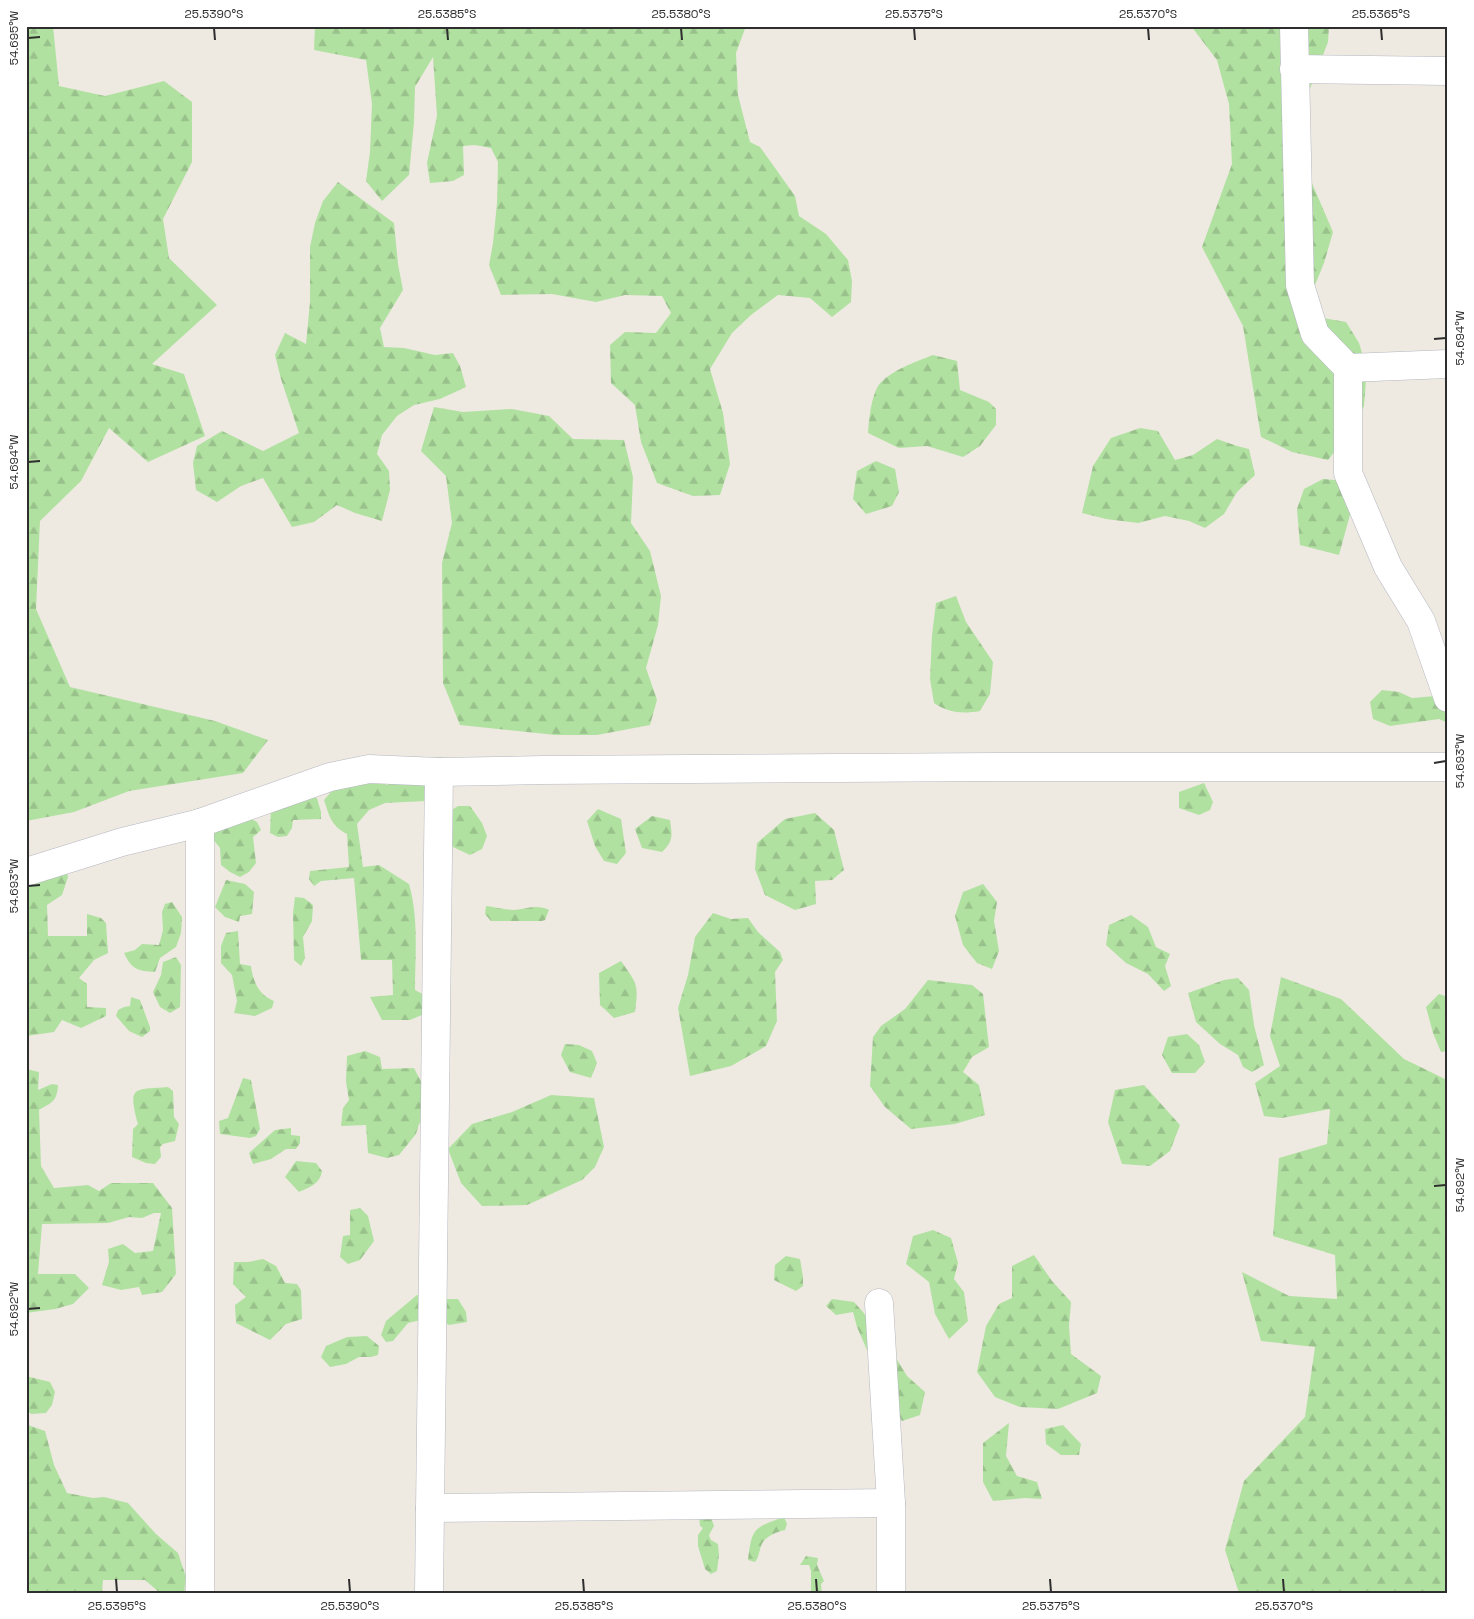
<svg xmlns="http://www.w3.org/2000/svg" width="1474" height="1619" font-family="'Space Grotesk',sans-serif">
	<style>
		.forest { fill: url(#forest-firs) }
		.lines { fill: none; stroke-linecap: round; stroke-linejoin: round }
		.minor-casing { stroke: #b5b6c0; stroke-width: 29 }
		.minor { stroke: #fff; stroke-width: 28 }
		.ticks { fill: none; stroke: #2e2e2e; stroke-width: 2 }
		.neatline { fill: none; stroke: #2e2e2e; stroke-width: 2 }
		.ticks-label { font-size: 12px; text-anchor: middle; fill: #2e2e2e }
	</style>
	<defs>
		<pattern id="forest-firs" width="22" height="20" patternUnits="userSpaceOnUse" patternTransform="scale(1.25)"><rect width="22" height="20" fill="#b1e1a1"/><path d="M5 1l3.5 6h-7zM16 11l3.5 6h-7z" fill="#99c18b"/></pattern>
	</defs>
	<rect width="100%" height="100%" fill="#eeeae1"/>
	<g class="forest">
		<path d="M26,26H53L59,86L105,96L164,81L192,102V162L163,219L169,258L217,305L152,364L184,374L205,436L148,462L109,428L81,481L40,521L36,609L70,687L215,721L268,740L243,773L129,791L74,812L26,821Z"/>
		<path d="M315,26H746L736,53L738,95L750,142L760,147L795,196L799,216L826,234L848,260L852,281L851,302L832,317L810,298L778,295L751,315L732,333L710,369L723,413L730,464L720,495L693,496L657,483L641,442L635,405L611,383L610,345L625,332L656,333L671,313L662,296L625,295L596,302L552,294L501,295L489,265L493,243L497,203L498,162L491,148L475,145L463,146L464,175L453,181L430,183L427,163L437,116L433,57L415,87L414,122L409,175L382,201L366,181L370,152L372,104L366,60L314,50Z"/>
		<path d="M1191,26H1329L1328,42L1308,94L1311,181L1333,232L1324,263L1310,297L1311,316L1346,322L1359,343L1367,369L1364,406L1352,429L1328,460L1292,452L1261,437L1243,326L1202,247L1232,164L1229,104L1217,60Z"/>
		<path d="M338,182L394,223L398,264L403,290L380,328L384,347L404,348L435,355L453,353L460,366L466,387L440,399L414,405L397,416L382,435L377,454L389,471L390,490L382,521L355,513L337,505L314,522L292,527L263,478L241,486L217,502L196,490L193,463L197,446L222,431L263,451L299,433L281,379L275,355L285,333L306,344L310,302V247L315,223L323,201Z"/>
		<path d="M933,355L957,361L960,390L989,402L996,409V425L980,446L963,457L927,446L899,448L868,433C869,419 871,398 878,386C890,370 916,362 933,355Z"/>
		<path d="M434,407L463,412L512,409L549,416L573,439L624,440L633,477L631,523L650,551L661,596L658,625L646,668L657,700L650,725L597,735H556L460,725L443,683L442,563L452,523L446,476L421,451Z"/>
		<path d="M1140,428L1158,431L1175,460L1193,455L1217,439L1237,446L1249,449L1255,475L1237,492L1224,514L1205,528L1189,521L1165,516L1138,523L1106,519L1082,513L1093,466L1111,438Z"/>
		<path d="M876,461L895,469L899,492L892,506L866,514L853,499L857,471Z"/>
		<path d="M1323,479L1346,481L1351,511L1339,555L1300,545L1297,509L1304,489Z"/>
		<path d="M956,596L966,622L993,662L990,694L980,711C962,714 949,713 934,703L930,679L932,635L936,603Z"/>
		<path d="M1382,690L1399,692L1412,698L1448,695V723L1439,719L1390,726L1373,719L1370,702Z"/>
		<path d="M409,772L429,779L426,801L385,803L369,810L357,824L363,867L379,865L409,884C419,919 415,954 415,990L428,997L429,1012L410,1020H382L370,997L393,995L392,960H361L354,878L321,881L314,886L309,879L310,871L349,867L347,834C331,826 329,815 324,800L337,785L374,779L387,785Z"/>
		<path d="M1204,783L1213,802L1210,810L1199,815L1179,808V792Z"/>
		<path d="M307,797L317,798L321,812V819L293,820L292,828L287,836L278,837L270,833L271,809Z"/>
		<path d="M458,806H470L482,823L487,836L482,849L470,855L453,847L447,829V813Z"/>
		<path d="M598,809L621,819L626,853L617,864L604,861L595,846L587,821Z"/>
		<path d="M240,812L257,822L261,830L253,837L256,863L249,872L240,877L230,872L221,865L220,848L209,834Z"/>
		<path d="M815,813L834,830L844,870L832,880L815,881L816,904L795,910L765,895L755,869L757,843L785,819Z"/>
		<path d="M652,816L670,820C672,835 674,841 662,852L642,848L635,829Z"/>
		<path d="M64,860L68,877L62,895L47,905L48,936H87V914L101,918L106,923L108,953L94,960L79,978L87,984V1007L106,1008V1016L81,1028L62,1020L54,1032L27,1036L26,867Z"/>
		<path d="M226,880L245,884L254,892L252,914L240,916L239,922L225,917L215,907Z"/>
		<path d="M983,884L997,902L994,921L999,951L992,969L977,963L963,945L955,916L963,892Z"/>
		<path d="M295,897L304,898L313,905L312,921L303,937L305,958L301,966L294,960L293,913Z"/>
		<path d="M172,902L182,917L181,933L176,947L160,958L155,972C138,971 132,970 124,953L135,950L142,944L159,945L163,930L162,912L165,904Z"/>
		<path d="M486,906C495,907 505,910 514,910C527,909 537,904 549,910L545,920L542,921H491L485,914Z"/>
		<path d="M713,913L731,919L748,918L758,932L780,952L783,960L775,972L777,1021L766,1046L731,1066L690,1076L678,1008L688,975L695,937Z"/>
		<path d="M1131,915L1148,927L1156,947L1170,954L1165,966L1171,986L1164,991L1148,974L1126,963L1106,945L1109,925Z"/>
		<path d="M238,931L240,964L251,966C253,982 259,995 274,1001L272,1008L255,1016L234,1013L237,1001L232,975L221,963V946L226,933Z"/>
		<path d="M176,957L181,965L180,1007L170,1013L160,1007L153,992L161,975L163,962Z"/>
		<path d="M621,961C637,984 639,984 635,1012L614,1018L600,1005L599,973Z"/>
		<path d="M1281,977L1341,999L1404,1059L1445,1079L1448,1085V1354L1445,1364L1448,1365V1593H1239L1225,1550L1244,1481L1305,1417L1315,1347L1261,1341L1242,1272L1289,1296L1337,1299L1335,1255L1273,1236L1279,1158L1327,1144L1330,1109L1282,1118L1264,1116L1255,1083L1280,1066L1270,1036Z"/>
		<path d="M1238,978L1249,990L1254,1025L1264,1065L1252,1072L1243,1067L1238,1055L1220,1044L1196,1022L1188,993L1224,980Z"/>
		<path d="M928,980L972,985L983,994L989,1047L972,1057L963,1072L979,1085L985,1115L955,1124L911,1129L885,1107L870,1086L873,1037L881,1026L905,1009Z"/>
		<path d="M1439,994L1448,997V1051L1441,1052L1433,1033L1426,1007Z"/>
		<path d="M131,997L140,1000L150,1027V1031L142,1037L129,1031L116,1016L118,1010L124,1007L130,1006Z"/>
		<path d="M1187,1034L1199,1045L1205,1062L1195,1073H1172L1162,1055L1168,1037Z"/>
		<path d="M565,1044L579,1045L592,1051L597,1063L591,1078L570,1072L561,1055Z"/>
		<path d="M365,1051L380,1057L382,1069L414,1068L428,1095L431,1111L419,1124L416,1134L399,1155L387,1158L368,1153L366,1125L341,1126L343,1108L349,1100L346,1082L347,1056Z"/>
		<path d="M26,1069L39,1072L38,1090L52,1084L58,1085C57,1101 53,1102 39,1110L41,1166L54,1188L88,1185L99,1191L111,1183H153L172,1208L176,1274L162,1292L142,1295L139,1287L121,1290L102,1285L109,1262L108,1249L123,1244L135,1253L153,1251L161,1213H154L142,1218L129,1217L108,1223L42,1224L38,1274H75L89,1288L73,1304L55,1309L26,1313Z"/>
		<path d="M243,1078L251,1080L260,1129L256,1136L250,1138L220,1134L219,1121L228,1118Z"/>
		<path d="M1144,1085L1180,1125L1170,1151L1150,1166L1122,1164L1108,1122L1115,1090Z"/>
		<path d="M168,1087L173,1091L174,1117L179,1124L175,1141L163,1144L160,1147L161,1157L155,1164L146,1163L132,1157L133,1129L138,1124C128,1085 133,1090 168,1087Z"/>
		<path d="M551,1095L594,1098L604,1147L595,1167L582,1180L527,1205L482,1206L461,1183L448,1149L472,1124L512,1112Z"/>
		<path d="M291,1128V1135L300,1136V1143L296,1149H286L271,1159L253,1164L249,1153L275,1130Z"/>
		<path d="M296,1161L316,1163L322,1171C320,1184 310,1187 299,1192L285,1177Z"/>
		<path d="M360,1208L368,1216L374,1241L360,1260L348,1264L340,1257L343,1236L350,1235V1210Z"/>
		<path d="M933,1230L951,1238L958,1263L954,1279L964,1292L968,1321L949,1339L935,1314L929,1282L906,1264L913,1236Z"/>
		<path d="M1034,1255L1052,1281L1071,1302L1069,1326L1071,1354L1101,1376L1097,1393L1058,1409L1020,1407L995,1397L977,1372L986,1326L999,1304L1012,1298V1266Z"/>
		<path d="M786,1256L800,1259L803,1277V1286L796,1291L774,1280L775,1265Z"/>
		<path d="M263,1259L276,1266L285,1283L297,1284L301,1290L302,1319L286,1324L270,1340L236,1323L235,1305L246,1297L233,1284L234,1262H248Z"/>
		<path d="M417,1295L446,1299H458L466,1312L467,1322L449,1325L434,1317L408,1323L393,1341L386,1342L381,1335L386,1321Z"/>
		<path d="M832,1299L854,1302L863,1312L896,1358L907,1376L925,1392L920,1415L902,1421L896,1412L899,1397L889,1373L867,1350L857,1327L853,1312L836,1315L826,1306Z"/>
		<path d="M367,1336L379,1346L378,1355L371,1357H359L346,1364L330,1367L321,1357L326,1346L347,1337Z"/>
		<path d="M26,1376L50,1382L55,1392L52,1405L46,1413L31,1414L26,1409Z"/>
		<path d="M1009,1423L1006,1456L1017,1476L1037,1482L1042,1499L1025,1498L993,1501L983,1482V1443Z"/>
		<path d="M28,1425L45,1431L54,1465L67,1493L93,1498L104,1497L128,1503L156,1534L178,1553L186,1577L184,1593H160L145,1580H103L102,1593H26V1426Z"/>
		<path d="M1063,1425L1081,1444L1079,1455H1061L1046,1444L1045,1429Z"/>
		<path d="M709,1512L714,1526L709,1535L711,1540L718,1544L719,1555L717,1571L711,1574L705,1569L698,1546V1535L703,1528L700,1526L699,1514Z"/>
		<path d="M784,1517L787,1524L785,1530C777,1532 768,1535 763,1542C759,1548 760,1556 755,1562L748,1560C752,1527 754,1528 784,1517Z"/>
		<path d="M806,1556L818,1558L817,1565L824,1581L821,1584L822,1593H811V1571L809,1565H800Z"/>
	</g>
	<g class="lines">
		<g class="minor-casing">
			<g id="minor">
				<path d="M1294,26L1300,285L1315,334L1348,368V473L1388,567L1421,621L1448,698"/>
				<path d="M1294,69L1448,71"/>
				<path d="M1348,368L1448,364"/>
				<path d="M200,823V1593"/>
				<path d="M26,872L122,842L200,823L330,777L369,769L439,772L543,770L993,767H1448"/>
				<path d="M879,1303L891,1503V1593"/>
				<path d="M430,1508L891,1503"/>
				<path d="M429,1593L439,772"/>
			</g>
		</g>
		<use href="#minor" class="minor"/>
	</g>
	<path class="ticks" d="M214,28L215,40M447,28L448,40M681,28L682,40M914,28L915,40M1148,28L1149,40M1381,28L1382,40M28,38L40,37M1434,339L1446,338M28,462L40,461M1434,763L1446,761M28,886L40,885M1434,1186L1446,1185M28,1309L40,1308M116,1579L117,1592M349,1579L350,1592M583,1579L584,1592M816,1579L817,1592M1050,1579L1051,1592M1283,1579L1284,1592"/>
	<rect width="1474" height="1619" fill="none" stroke="#ffffff" stroke-width="55"/>
	<rect x="28" y="28" width="1418" height="1564" class="neatline"/>
	<g class="ticks-label">
		<text x="214" y="18">25.5390°S</text>
		<text x="447" y="18">25.5385°S</text>
		<text x="681" y="18">25.5380°S</text>
		<text x="914" y="18">25.5375°S</text>
		<text x="1148" y="18">25.5370°S</text>
		<text x="1381" y="18">25.5365°S</text>
		<text transform="translate(14 38) rotate(-90)" y="4">54.695°W</text>
		<text transform="translate(1460 338) rotate(-90)" y="4">54.694°W</text>
		<text transform="translate(14 462) rotate(-90)" y="4">54.694°W</text>
		<text transform="translate(1460 761) rotate(-90)" y="4">54.693°W</text>
		<text transform="translate(14 886) rotate(-90)" y="4">54.693°W</text>
		<text transform="translate(1460 1185) rotate(-90)" y="4">54.692°W</text>
		<text transform="translate(14 1309) rotate(-90)" y="4">54.692°W</text>
		<text x="117" y="1610">25.5395°S</text>
		<text x="350" y="1610">25.5390°S</text>
		<text x="584" y="1610">25.5385°S</text>
		<text x="817" y="1610">25.5380°S</text>
		<text x="1051" y="1610">25.5375°S</text>
		<text x="1284" y="1610">25.5370°S</text>
	</g>
</svg>
